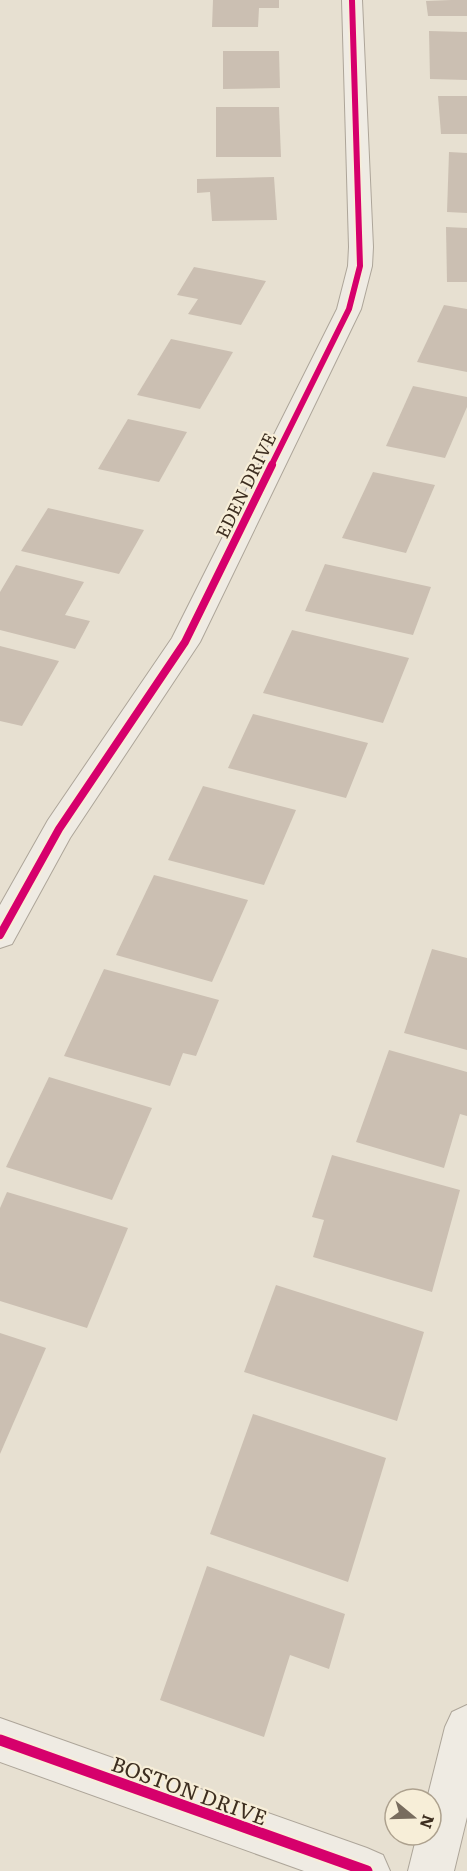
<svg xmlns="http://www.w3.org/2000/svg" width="467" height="1871" font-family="Literata,serif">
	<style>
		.building { fill: #cbbfb2 }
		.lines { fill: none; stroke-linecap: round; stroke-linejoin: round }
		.minor-casing { stroke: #ada599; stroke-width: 2 }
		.minor { fill: #efebe3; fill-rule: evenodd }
		.cycleway-far2-casing { stroke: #f7eed8; stroke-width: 9 }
		.cycleway-far1-casing { stroke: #f7eed8; stroke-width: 12 }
		.cycleway-casing { stroke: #f7eed8; stroke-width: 15 }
		.cycleway-far2 { stroke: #d6006c; stroke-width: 6 }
		.cycleway-far1 { stroke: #d6006c; stroke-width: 8 }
		.cycleway { stroke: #d6006c; stroke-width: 11 }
		.labels { text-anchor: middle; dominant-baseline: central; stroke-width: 4.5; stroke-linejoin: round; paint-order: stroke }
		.street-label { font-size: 18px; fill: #3d2e20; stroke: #f7eed8 }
		.near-street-label { font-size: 21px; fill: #3d2e20; stroke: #f7eed8 }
	</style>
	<rect width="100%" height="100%" fill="#e7e0d1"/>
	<g class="building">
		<path d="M213,0H279V8H259L258,27H212Z"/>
		<path d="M451,0H467V16H428L426,1Z"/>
		<path d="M429,31L467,32V80L430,79Z"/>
		<path d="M223,51H279L280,88L223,89Z"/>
		<path d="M438,96H467V134H441Z"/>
		<path d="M216,107H279L281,157H216Z"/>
		<path d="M449,152L467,153V213L447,212Z"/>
		<path d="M274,177L277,220L212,221L210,192L197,193V179Z"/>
		<path d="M446,227L467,228V282H447Z"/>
		<path d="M194,267L266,281L241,325L188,314L198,299L177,295Z"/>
		<path d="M444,305L467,309V372L417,362Z"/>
		<path d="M171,339L233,352L200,409L137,395Z"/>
		<path d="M413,386L467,397V407L445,458L386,446Z"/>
		<path d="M128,419L187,432L159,482L98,469Z"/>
		<path d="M373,472L435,485L406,553L342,538Z"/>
		<path d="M48,508L144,530L119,574L21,551Z"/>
		<path d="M325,564L431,587L413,635L305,611Z"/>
		<path d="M16,565L84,582L65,615L90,621L75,649L0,630V592Z"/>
		<path d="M292,630L409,658L383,723L263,693Z"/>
		<path d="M0,646L59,661L22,726L0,721Z"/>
		<path d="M253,714L368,743L346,798L228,768Z"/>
		<path d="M203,786L296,810L264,885L168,860Z"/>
		<path d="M154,875L248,900L212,982L116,955Z"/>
		<path d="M432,949L467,958V1050L404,1033Z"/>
		<path d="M104,969L219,1000L196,1056L183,1053L170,1086L64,1056Z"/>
		<path d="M389,1050L467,1072V1116L460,1114L444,1168L356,1142Z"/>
		<path d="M49,1077L152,1108L112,1200L6,1167Z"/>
		<path d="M332,1155L460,1190L432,1292L313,1257L324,1220L312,1217Z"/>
		<path d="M7,1192L128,1228L87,1328L0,1301V1208Z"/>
		<path d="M276,1285L424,1332L397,1421L244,1372Z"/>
		<path d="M0,1333L46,1348L0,1454Z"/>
		<path d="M253,1414L386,1458L348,1582L210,1534Z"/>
		<path d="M207,1566L345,1614L329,1669L290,1655L264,1737L160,1700Z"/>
	</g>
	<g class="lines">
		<g class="minor-casing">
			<g id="minor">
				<path d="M342,0H362L373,247L372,266L361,309L200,642L70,838L12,944L0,948V905L48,820L172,638L337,309L348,266L349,247Z"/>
				<path d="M467,1705V1817L454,1871H408L417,1835H431V1799H427L445,1727L452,1712Z"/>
				<path d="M0,1718L367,1848L383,1855L390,1871H304L0,1762Z"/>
			</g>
		</g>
		<use href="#minor" class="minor"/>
		<g class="cycleway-far2-casing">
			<path id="cycleway-far2" d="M271,466L349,309L360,266L352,0"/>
		</g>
		<g class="cycleway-far1-casing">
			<path id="cycleway-far1" d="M0,935L59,829L185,642L272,465"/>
		</g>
		<g class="cycleway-casing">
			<path id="cycleway" d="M0,1740L367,1871"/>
		</g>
		<use href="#cycleway-far2" class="cycleway-far2"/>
		<use href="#cycleway-far1" class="cycleway-far1"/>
		<use href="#cycleway" class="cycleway"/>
	</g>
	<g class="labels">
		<g class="street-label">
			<text transform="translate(245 485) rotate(-64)">EDEN DRIVE</text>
		</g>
		<g class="near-street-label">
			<text transform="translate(190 1789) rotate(20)">BOSTON DRIVE</text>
		</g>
	</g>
	<g transform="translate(413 1817) rotate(109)"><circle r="28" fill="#f7eed8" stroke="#ada18e" stroke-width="1.5"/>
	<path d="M0-4.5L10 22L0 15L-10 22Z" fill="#786c5e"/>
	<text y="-9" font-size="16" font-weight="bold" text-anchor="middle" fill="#3d2e20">N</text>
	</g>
</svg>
